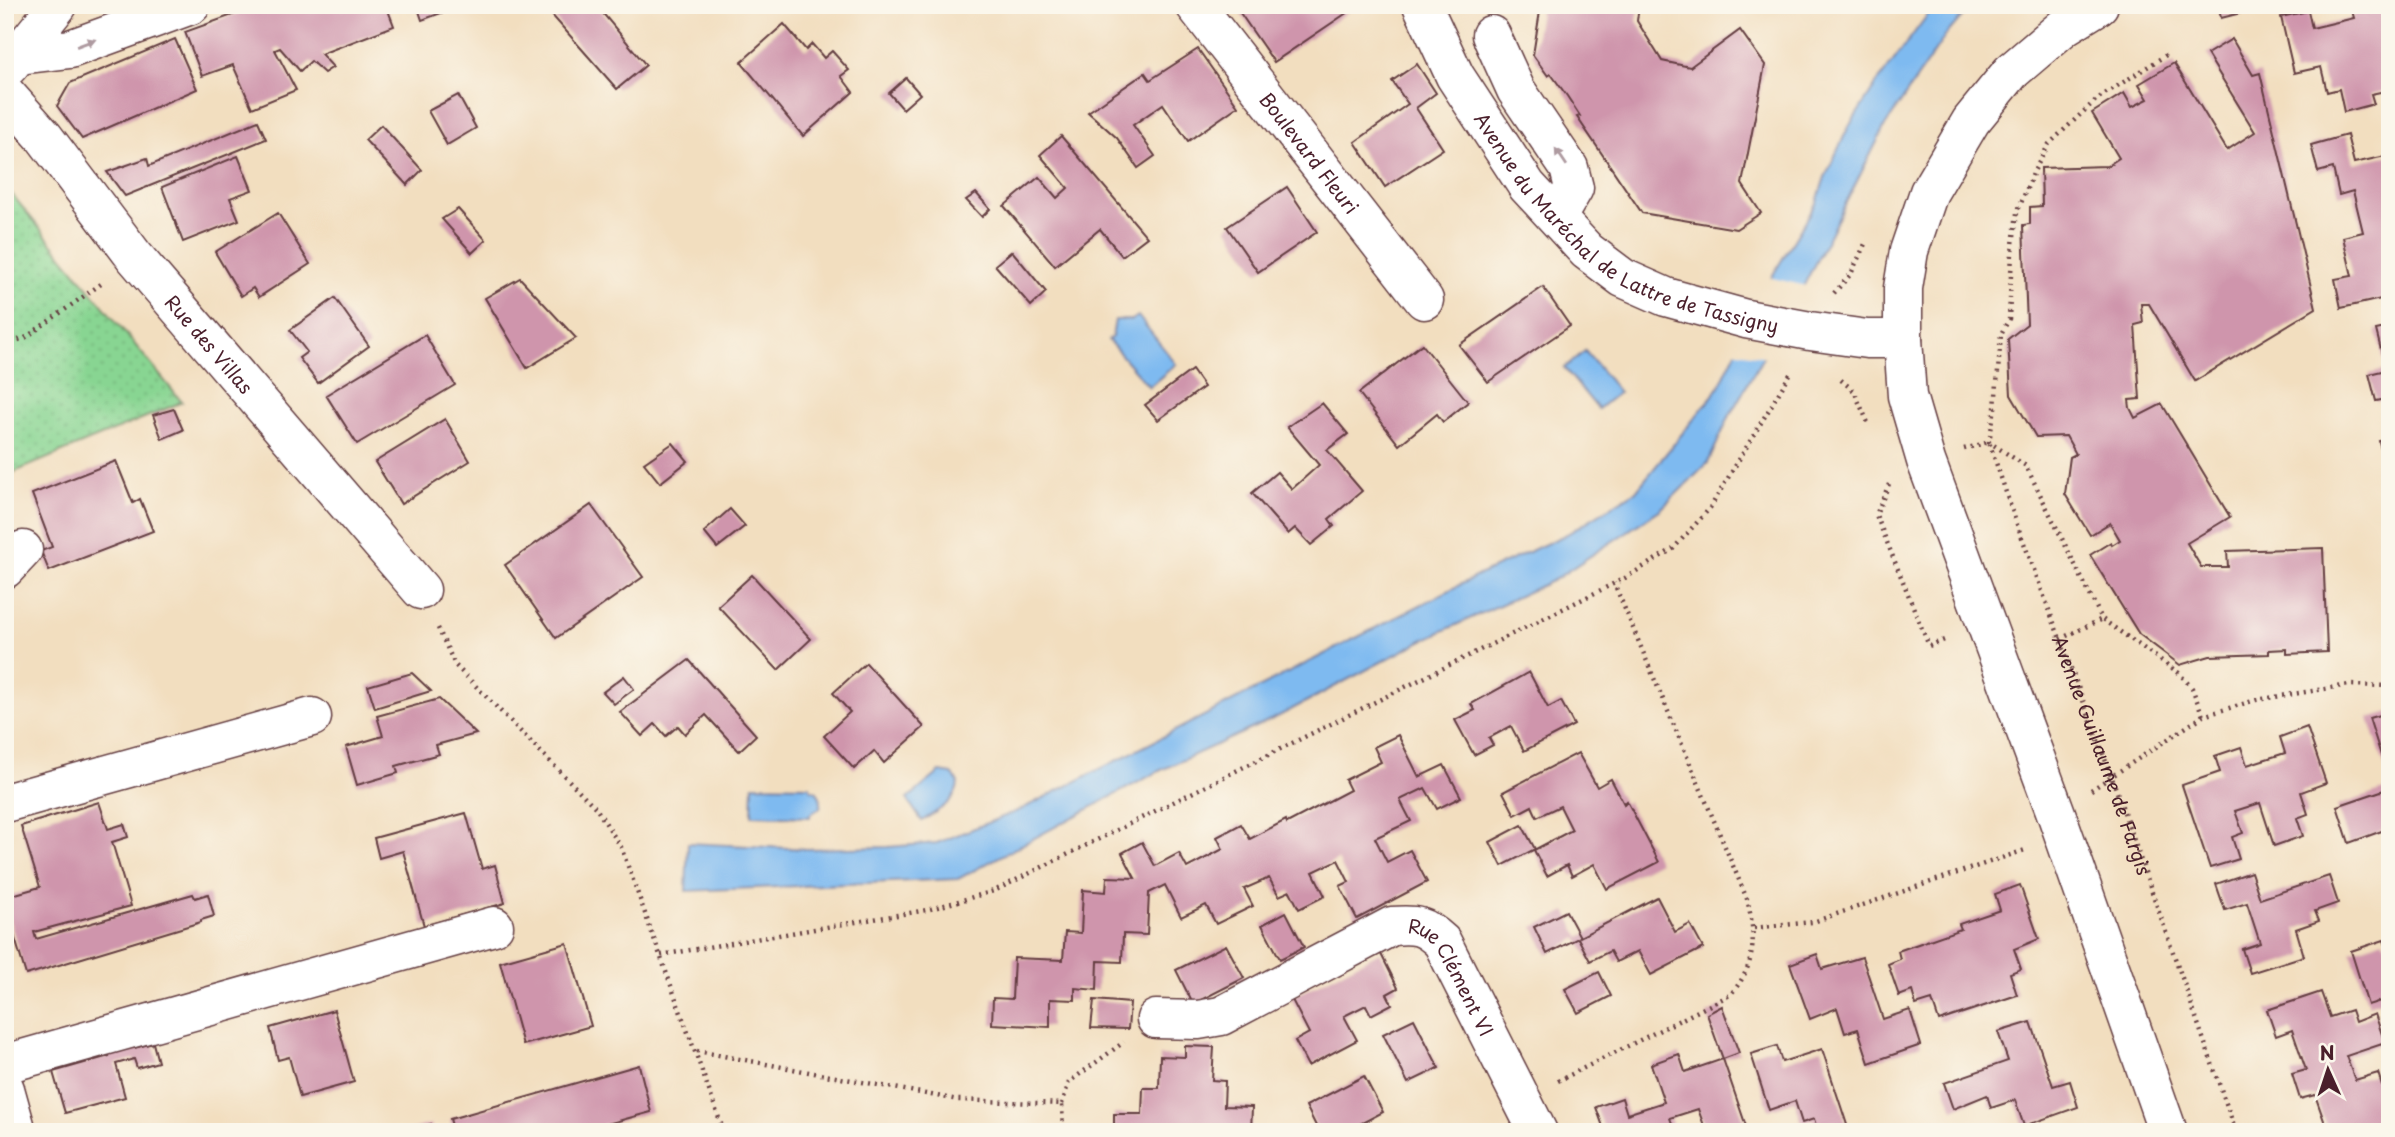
<svg xmlns="http://www.w3.org/2000/svg" width="2395" height="1137" font-family="'Playpen Sans',sans-serif">
	<style>
		.green { fill: url(#green-dots); stroke: #697a5e; stroke-width: 2 }
		.water { fill: #7ebaf0; stroke: #646c8e; stroke-width: 2 }
		.pier { fill: #f2debf }
		.building { fill: #cf95ac }
		.lines { fill: none; stroke-linecap: round; stroke-linejoin: round }
		.minor-casing { stroke: #633c41; stroke-width: 41 }
		.major-casing { stroke: #633c41; stroke-width: 41 }
		.path { stroke: #633c41; stroke-width: 4.5; stroke-dasharray: 2 5; stroke-linecap: butt }
		.minor { stroke: #fff; stroke-width: 38 }
		.major { stroke: #fff; stroke-width: 38 }
		.oneway { fill: #ae9aa0 }
		.labels { text-anchor: middle; dominant-baseline: central; stroke-width: 7; stroke-linejoin: round; paint-order: stroke }
		.street-label { font-size: 19px; fill: #4a1f2b; stroke: #fbf7ec }
	</style>
	<defs>
		<pattern id="green-dots" width="8" height="8" patternUnits="userSpaceOnUse" patternTransform="scale(1.75)"><rect width="8" height="8" fill="#88d592"/><path d="M2 2h.1M6 6h.1" fill="none" stroke="#77b67e" stroke-width="1.8" stroke-linecap="round"/></pattern>
	</defs>
	<rect width="100%" height="100%" fill="#fbf7ec"/>
	<filter id="ink" filterUnits="userSpaceOnUse"><feTurbulence type="fractalNoise" baseFrequency=".0143" numOctaves="2"/><feDisplacementMap in="SourceGraphic" scale="14" xChannelSelector="R" yChannelSelector="G"/><feConvolveMatrix kernelMatrix="1 2 1 2 8 2 1 2 1" color-interpolation-filters="sRGB"/></filter>
	<filter id="wash" filterUnits="userSpaceOnUse"><feTurbulence type="fractalNoise" baseFrequency=".00686" numOctaves="4" result="noise"/><feDisplacementMap in="SourceGraphic" scale="28" xChannelSelector="R" yChannelSelector="G"/><feGaussianBlur stdDeviation="1.57" result="paint"/><feColorMatrix in="noise" values="0 0 0 0 0 0 0 0 0 0 0 0 0 0 0 0 0 1.4 0 .05"/><feComposite in="paint" operator="in"/></filter>
	<g filter="url(#wash)">
		<rect width="100%" height="100%" fill="#f2debf"/>
		<path class="green" d="M5,186L182,402L5,476Z"/>
		<g class="water">
			<path d="M1935,5H1972L1945,36L1885,126L1804,285L1730,415L1708,463L1661,509L1554,580L1421,641L1279,716L1159,771L958,879L686,891L688,843L807,849L888,847L937,843L1020,810L1481,574L1567,534L1636,491L1718,389L1771,278L1817,202L1825,177L1848,128L1877,83Z"/>
			<path d="M1138,316L1176,364L1149,387L1108,340L1112,337L1115,320H1132Z"/>
			<path d="M1585,351L1619,392L1598,409L1564,368Z"/>
			<path d="M940,772L952,774L958,782C958,801 937,811 922,821L907,799Z"/>
			<path d="M753,785L810,786V789L816,791C821,797 822,800 820,808L810,814V817L752,815Z"/>
		</g>
		<path class="pier" d="M1768,277L1806,286L1766,357L1733,351Z"/>
		<g id="blocks">
			<g class="building">
				<path d="M260,5H386L394,26L321,54L333,67L324,73L311,61L300,71L280,48L275,50L296,90L252,108L233,65L202,76L185,32Z"/>
				<path d="M417,5H460V6L422,20Z"/>
				<path d="M543,5H596L646,65L617,89Z"/>
				<path d="M1244,5H1352L1354,8L1274,62L1238,10Z"/>
				<path d="M1541,5H1639L1637,21L1662,61L1690,67L1740,30L1765,65L1742,184L1761,213L1736,229L1642,213L1577,117L1580,116L1567,96L1551,74L1548,76L1533,55Z"/>
				<path d="M2218,5H2244L2245,12L2221,18Z"/>
				<path d="M2359,5H2390V90L2371,94L2374,104L2344,112L2339,89L2327,92L2321,67L2294,73L2281,17L2308,11L2312,28L2354,18L2351,7Z"/>
				<path d="M784,24L806,50L812,44L824,58L832,51L849,70L841,76L853,92L803,136L741,62Z"/>
				<path d="M175,39L197,89L82,139L57,106L70,83Z"/>
				<path d="M2232,39L2253,75L2260,73L2316,308L2195,381L2149,304H2141L2143,323L2135,325L2140,399L2129,400L2130,408L2135,418L2162,404L2230,517L2187,543L2201,567H2228L2227,551L2323,548L2327,652L2287,654V649L2269,650V654L2210,656L2180,665L2139,634L2090,555L2111,542L2112,545L2120,540L2110,523L2090,535L2065,494L2070,457L2076,454L2066,436L2036,437L2011,395L2008,339L2027,324L2023,225L2030,224V207L2042,206L2041,168L2107,166L2119,158L2092,113L2124,93L2132,107L2148,99L2139,84L2174,63L2227,150L2255,132L2207,54Z"/>
				<path d="M1198,49L1238,106L1188,141L1163,104L1133,125L1155,156L1138,168L1117,138L1088,112L1145,73L1150,80Z"/>
				<path d="M1417,64L1436,93L1416,108L1443,149L1385,187L1355,142L1408,104L1392,81Z"/>
				<path d="M906,78L920,94L903,109L889,93Z"/>
				<path d="M458,95L476,128L447,145L428,111Z"/>
				<path d="M258,121L266,139L125,196L107,172L147,158L149,166Z"/>
				<path d="M381,125L422,170L407,185L365,140Z"/>
				<path d="M2347,135L2354,163L2390,155V297L2341,308L2335,279L2352,276L2343,237L2363,232L2353,191L2339,195L2333,168L2318,172L2311,145Z"/>
				<path d="M1061,136L1147,237L1122,256L1100,229L1055,266L1004,206L1039,177L1057,198L1068,188L1040,155Z"/>
				<path d="M238,156L252,190L230,198L239,220L183,242L162,187Z"/>
				<path d="M1287,187L1317,232L1258,272L1227,227Z"/>
				<path d="M976,193L990,209L982,217L966,200Z"/>
				<path d="M458,209L486,240L472,253L442,219Z"/>
				<path d="M278,213L310,264L259,297L253,288L241,296L215,252Z"/>
				<path d="M1012,251L1046,292L1031,306L995,265Z"/>
				<path d="M520,278L576,338L527,368L485,298Z"/>
				<path d="M1543,287L1570,326L1488,382L1459,345Z"/>
				<path d="M335,298L369,346L318,383L299,358L307,352L290,330Z"/>
				<path d="M2390,327V404L2389,405L2387,399L2376,401L2369,374L2386,370L2376,330Z"/>
				<path d="M425,335L455,385L357,444L326,395Z"/>
				<path d="M1422,344L1468,402L1443,422L1437,414L1399,445L1359,393Z"/>
				<path d="M1192,370L1204,387L1158,420L1145,405Z"/>
				<path d="M1322,403L1348,434L1327,450L1362,491L1329,519L1334,526L1311,545L1295,528L1288,534L1252,493L1277,472L1292,489L1319,465L1287,427Z"/>
				<path d="M174,409L183,430L162,439L153,415Z"/>
				<path d="M445,419L470,461L401,504L375,462Z"/>
				<path d="M2390,439V469L2386,470L2379,441Z"/>
				<path d="M673,443L688,461L660,483L644,463Z"/>
				<path d="M116,461L133,503L140,499L153,531L49,571L41,551L52,547L32,494Z"/>
				<path d="M591,505L643,577L556,638L505,565Z"/>
				<path d="M730,509L745,526L717,548L704,532Z"/>
				<path d="M752,575L811,639L778,670L718,606Z"/>
				<path d="M689,660L756,735L739,751L706,715L685,734L678,726L666,736L655,724L642,736L620,712Z"/>
				<path d="M866,663L924,727L884,763L874,751L854,769L824,736L850,712L833,693Z"/>
				<path d="M1529,672L1548,708L1561,701L1574,725L1524,751L1511,726L1489,738L1493,745L1474,755L1455,720L1475,710L1471,704Z"/>
				<path d="M412,673L431,691L375,708L368,686Z"/>
				<path d="M624,676L634,689L614,704L603,692Z"/>
				<path d="M439,699L476,734L436,745L439,754L396,766L398,773L357,785L346,747L383,736L377,716Z"/>
				<path d="M2390,712V773L2387,774L2369,718Z"/>
				<path d="M2307,727L2326,783L2301,792L2308,814L2297,818L2303,836L2274,846L2260,803L2235,811L2243,833L2232,837L2239,859L2210,868L2182,785L2220,772L2215,756L2241,747L2247,765L2285,753L2280,737Z"/>
				<path d="M1398,735L1419,777L1444,765L1461,797L1437,809L1425,788L1400,800L1411,821L1375,838L1387,862L1410,850L1427,882L1357,919L1340,886L1349,882L1338,860L1313,872L1325,896L1299,909L1290,891L1279,896L1269,878L1244,889L1253,906L1216,924L1206,905L1181,917L1165,885L1149,893L1147,935L1123,934L1122,962L1098,961L1097,990L1075,988V1000L1050,999V1027L992,1024L993,998L1012,999L1014,958L1063,960L1065,932L1081,933L1083,890L1106,892L1107,877L1135,878L1122,853L1142,842L1155,866L1179,853L1187,868L1223,849L1217,837L1241,824L1250,839L1286,820L1287,823L1350,790L1345,780L1381,762L1374,747Z"/>
				<path d="M1578,753L1597,787L1611,779L1624,804L1627,801L1659,862L1607,889L1594,864L1572,876L1567,865L1547,876L1534,850L1572,830L1560,806L1537,817L1532,806L1515,815L1503,792Z"/>
				<path d="M2390,788V828L2349,843L2337,806Z"/>
				<path d="M99,802L108,829L124,824L128,837L112,842L131,906L34,932L36,939L193,894L195,898L208,894L214,916L201,920V922L26,975L5,905V897L40,887L21,826Z"/>
				<path d="M466,813L482,869L495,865L505,903L424,926L403,851L379,858L374,838Z"/>
				<path d="M1522,825L1535,849L1502,866L1490,842Z"/>
				<path d="M2251,872L2260,899L2329,876L2338,903L2315,911L2319,921L2296,929L2304,956L2250,973L2242,949L2260,943L2247,903L2225,910L2216,884Z"/>
				<path d="M2020,885L2039,939L2014,949L2021,969L2010,973L2017,995L1939,1021L1932,1000L1916,1005L1912,991L1899,996L1888,964L1900,959L1898,951L1961,929L1959,924L2000,910L1995,894Z"/>
				<path d="M1657,897L1675,932L1690,924L1703,948L1651,975L1638,951L1616,962L1610,951L1590,961L1578,938L1547,954L1534,927L1566,911L1580,937Z"/>
				<path d="M1286,912L1304,947L1280,959L1262,925Z"/>
				<path d="M2384,940L2390,956V998L2368,1005L2351,951Z"/>
				<path d="M567,943L591,1026L523,1045L500,962Z"/>
				<path d="M1226,945L1244,978L1193,1004L1176,970Z"/>
				<path d="M1380,952L1398,988L1387,994L1392,1004L1371,1015L1366,1005L1344,1016L1357,1040L1308,1066L1295,1041L1309,1033L1291,998Z"/>
				<path d="M1817,954L1822,969L1862,957L1883,1019L1910,1010L1921,1045L1869,1063L1858,1029L1845,1033L1837,1008L1810,1019L1790,964Z"/>
				<path d="M1599,972L1611,996L1578,1013L1565,989Z"/>
				<path d="M2321,992L2330,1017L2351,1010L2355,1022L2375,1014L2385,1043L2390,1042V1067L2382,1044L2346,1056L2355,1080L2378,1073L2390,1110V1132H2328L2315,1095L2300,1099L2292,1074L2306,1070L2292,1030L2276,1036L2267,1010Z"/>
				<path d="M1094,1000L1130,1003L1128,1029L1091,1028Z"/>
				<path d="M1722,1006L1739,1053L1723,1059L1707,1014Z"/>
				<path d="M334,1010L354,1082L300,1097L289,1057L278,1060L270,1028Z"/>
				<path d="M1414,1019L1439,1068L1408,1083L1383,1034Z"/>
				<path d="M2031,1022L2053,1086L2070,1081L2078,1107L2024,1126L2015,1100L1991,1108L1987,1095L1953,1109L1944,1083L2008,1061L1998,1032Z"/>
				<path d="M132,1043L134,1048L153,1043L158,1062L137,1068L134,1059L116,1064L125,1097L65,1113L53,1072L109,1056L107,1050Z"/>
				<path d="M1185,1046L1214,1047L1212,1080L1225,1081L1224,1106L1252,1107L1251,1132H1114V1114H1142L1143,1088H1159L1160,1056L1185,1057Z"/>
				<path d="M1777,1046L1782,1062L1822,1049L1849,1131L1818,1132L1814,1119L1802,1123L1795,1101L1769,1110L1751,1054Z"/>
				<path d="M1679,1054L1685,1072L1723,1059L1748,1132H1719L1717,1127L1706,1131L1698,1109L1670,1118L1675,1132H1605L1596,1107L1622,1098L1627,1114L1664,1102L1651,1064Z"/>
				<path d="M639,1065L651,1112L578,1132H454L450,1119Z"/>
				<path d="M1364,1076L1383,1112L1360,1124L1364,1132H1319L1306,1106Z"/>
				<path d="M431,1124L433,1132H407V1131Z"/>
			</g>
		</g>
	</g>
	<g filter="url(#ink)">
		<use href="#blocks" fill-opacity="0" stroke="#633c41" stroke-width="2"/>
		<g class="lines">
			<g class="minor-casing">
				<g id="minor">
					<path id="s2" d="M1195,5L1424,300"/>
					<path id="s3" d="M1422,5L1455,76L1527,186L1587,251L1623,278L1666,297L1746,319L1810,331L1867,339H1903"/>
					<path d="M2099,5L2065,26L2011,72L1971,121L1929,192L1909,251L1903,288V339L1907,396L1926,461L2057,816L2168,1132"/>
					<path d="M1491,35L1516,90L1569,168L1574,188L1557,217"/>
					<path id="s4" d="M5,93L44,137L134,256L421,590"/>
					<path d="M5,569L23,550"/>
					<path d="M5,803L312,717"/>
					<path id="s5" d="M1156,1019L1198,1020L1221,1016L1392,926C1416,924 1424,925 1442,942L1538,1132"/>
					<path d="M5,1064L494,926"/>
				</g>
			</g>
			<g class="major-casing">
				<g id="major">
					<path d="M19,55L70,49L191,5"/>
					<path d="M9,66L58,5"/>
					<path d="M5,1089L17,1132"/>
				</g>
			</g>
			<g class="path">
				<path d="M2166,55L2097,99L2049,144L2034,171L2017,213L2012,252L2009,319L2001,334L1995,408L1989,442L2026,466L2102,619L2179,673L2192,688L2203,716"/>
				<path d="M1834,293L1851,274L1865,244"/>
				<path d="M5,344L25,338L101,284"/>
				<path d="M1841,380L1854,391L1869,425"/>
				<path id="s1" d="M1964,449L1989,442L2015,519L2111,775L2236,1132"/>
				<path d="M1889,484L1876,515L1929,646L1947,639"/>
				<path d="M438,628L455,665L596,808L621,847L724,1132"/>
				<path d="M2060,639L2102,619"/>
				<path d="M2091,790L2203,716L2256,700L2349,685L2390,686"/>
				<path d="M1754,928L1813,922L2025,850"/>
				<path d="M661,955L927,910L994,891L1625,578L1673,549L1710,508L1792,371"/>
				<path d="M697,1051L958,1100L1062,1104L1063,1132"/>
				<path d="M1558,1081L1730,995C1757,965 1756,936 1747,899L1614,583"/>
				<path d="M1062,1104L1069,1082L1124,1042"/>
			</g>
			<use href="#minor" class="minor"/>
			<use href="#major" class="major"/>
		</g>
		<defs><path id="oneway-solid" d="M-6-.8H1V-3.2L6.5 0L1 3.2V.8H-6Z" transform="scale(1.75)"/></defs>
		<g class="oneway">
			<use href="#oneway-solid" transform="translate(86 43) rotate(-20)"/>
			<use href="#oneway-solid" transform="translate(1561 157) rotate(-124)"/>
		</g>
	</g>
	<g class="labels">
		<g class="street-label">
			<text stroke="none"><textPath href="#s2" startOffset="187">Boulevard Fleuri</textPath></text>
			<text stroke="none"><textPath href="#s3" startOffset="315">Avenue du Maréchal de Lattre de Tassigny</textPath></text>
			<text stroke="none"><textPath href="#s4" startOffset="324">Rue des Villas</textPath></text>
			<text stroke="none"><textPath href="#s1" startOffset="359">Avenue Guillaume de Fargis</textPath></text>
			<text stroke="none"><textPath href="#s5" startOffset="346">Rue Clément VI</textPath></text>
		</g>
	</g>
	<rect width="2395" height="1137" fill="none" stroke="#fbf7ec" stroke-width="28"/>
	<g transform="translate(2328 1070) rotate(357)" stroke="#fbf7ec" stroke-width="5" paint-order="stroke">
	<path d="M0-5L12 26L0 18L-12 26Z" fill="#4a1f2b"/>
	<text y="-10" font-size="19" font-weight="bold" text-anchor="middle" fill="#4a1f2b">N</text>
	</g>
</svg>
